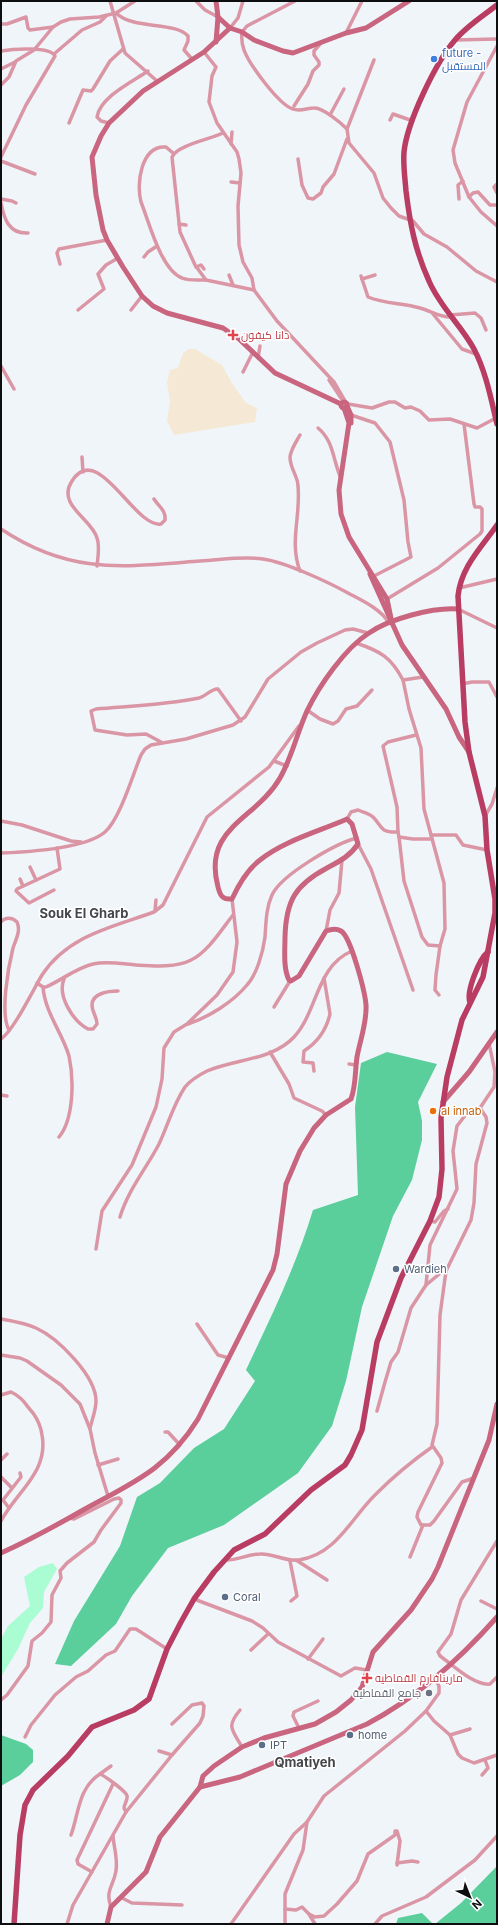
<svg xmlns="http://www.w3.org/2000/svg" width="498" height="1925" font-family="Inter,Cairo,sans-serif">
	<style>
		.education { fill: #f5e9d5 }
		.green { fill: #aafcd3 }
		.forest { fill: #5ace9b }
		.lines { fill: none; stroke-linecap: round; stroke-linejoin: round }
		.street { stroke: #db96a5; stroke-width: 3.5 }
		.secondary { stroke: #c9657e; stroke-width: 5 }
		.primary { stroke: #b93d63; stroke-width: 5.5 }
		.shop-dot { fill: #3f7fe0; stroke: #fff; stroke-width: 1.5 }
		.health-dot { fill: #e0444e; stroke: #fff; stroke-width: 1.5 }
		.food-dot { fill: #e8710a; stroke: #fff; stroke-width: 1.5 }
		.service-dot { fill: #5c6f8a; stroke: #fff; stroke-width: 1.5 }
		.worship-dot { fill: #6b7280; stroke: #fff; stroke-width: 1.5 }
		.labels { text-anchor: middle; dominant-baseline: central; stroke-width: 3; stroke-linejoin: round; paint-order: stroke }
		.shop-label { font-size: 11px; fill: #366cbe; stroke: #fff; text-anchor: start }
		.health-label { font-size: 11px; fill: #be3a42; stroke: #fff; text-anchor: start }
		.food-label { font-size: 11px; fill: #c56008; stroke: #fff; text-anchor: start }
		.service-label { font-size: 11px; fill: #4e5e75; stroke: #fff; text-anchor: start }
		.worship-label { font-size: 11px; fill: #5b616d; stroke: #fff; text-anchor: end }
		.quarter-label { font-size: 13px; font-weight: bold; fill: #43464a; stroke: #fff }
	</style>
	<rect width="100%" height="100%" fill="#f0f5fa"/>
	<path class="education" d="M189,349H195L222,365L232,383L246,403L257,408L255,422L174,435L167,421L170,401L167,382L170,370L178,368L183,353Z"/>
	<path class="green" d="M53,1563L57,1569L44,1592L43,1608L30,1623L18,1649L1,1677V1639L8,1626L30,1606L24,1577L39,1567Z"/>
	<g class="forest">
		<path d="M387,1052L437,1064L418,1102L422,1121V1140L412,1180L393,1216L362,1307L346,1381L332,1426L298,1473L224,1525L168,1548L132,1596L116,1624L71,1666L55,1664L74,1621L120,1546L137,1497L160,1483L194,1448L224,1429L255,1381L246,1370C271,1317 296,1266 313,1210L358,1195L355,1107L361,1063Z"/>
		<path d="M1,1735L26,1744L33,1750V1762L20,1775L1,1786Z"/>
		<path d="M497,1866V1924H435L461,1903Z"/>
		<path d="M422,1913L433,1924H396L398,1918Z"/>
	</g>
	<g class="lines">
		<g class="street">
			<path d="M110,1L125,53L157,81"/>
			<path d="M196,1L205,10L218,17"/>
			<path d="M295,1L247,26L242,32C241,39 242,44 244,50C249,64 279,105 293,109C300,112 307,108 314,108C322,107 341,123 347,129"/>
			<path d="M116,13L135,1"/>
			<path d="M1,24H7L26,17L28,28L30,30L53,27"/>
			<path d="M230,28L238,18L243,1"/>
			<path d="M346,33L362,1"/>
			<path d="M455,40L497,39"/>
			<path d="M497,46L467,102L453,150L455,163L469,197L481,212L497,226"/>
			<path d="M1,51C12,49 50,46 55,56L26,105L1,157"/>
			<path d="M204,52L216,67L212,76L209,102L217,123L237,152L239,159L241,173L238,206L239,245L243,262L252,278L254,290L277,321L334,382L345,401"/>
			<path d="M54,54L82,30L100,22L106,16"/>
			<path d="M374,60L347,129L349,143L374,173L383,198L391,208L399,216L413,221L424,234L447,247L476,271L497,282"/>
			<path d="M1,69L15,62"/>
			<path d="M1,85L9,77L16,61L34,50L53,27L61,22L70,19L99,17L116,13C133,30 175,21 188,36V41L184,50L192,59"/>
			<path d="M294,106L308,84L313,71L319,65V62L314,55V51L321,43"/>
			<path d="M330,115L344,89"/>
			<path d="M390,120L393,114L413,121"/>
			<path d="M69,123L83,90L91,91L93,89L110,61L123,49"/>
			<path d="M109,123L101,121L97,117C100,97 132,82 148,71"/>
			<path d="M223,133C211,139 177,145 172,157L180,232L195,265L206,280L254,290"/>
			<path d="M231,144L232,132"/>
			<path d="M173,153L166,147C141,145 136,184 141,202C149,222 161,270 182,278C189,281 199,280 206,280"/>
			<path d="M298,159L302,185L308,198L313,199L321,193L323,187L334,174L347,139"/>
			<path d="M1,161L35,174"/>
			<path d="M231,182L240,183"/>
			<path d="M497,184L494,187L497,193"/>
			<path d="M469,197L473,193L478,192L490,205H497"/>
			<path d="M1,199L12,201L16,203"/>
			<path d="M459,199L458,185L463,181"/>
			<path d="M1,203C4,219 9,234 28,233"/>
			<path d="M179,224L186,225"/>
			<path d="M144,257L148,252L157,246"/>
			<path d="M60,264L57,253L59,249L107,240"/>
			<path d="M196,267L201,265L204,269"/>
			<path d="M229,275L233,285"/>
			<path d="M361,276L368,297C385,304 403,303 420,308C431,311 439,317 450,317"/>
			<path d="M362,279L375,275"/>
			<path d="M78,310L104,289L98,274L106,265L118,258"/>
			<path d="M131,310L142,296"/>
			<path d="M433,314L462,349L476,354"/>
			<path d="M450,315L475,313L481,318L486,330"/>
			<path d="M258,358L260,346"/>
			<path d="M1,366L14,389"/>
			<path d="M243,372L253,352"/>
			<path d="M329,380L343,401"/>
			<path d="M348,404L372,408L389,402H395L405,408L411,407L420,411L429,420L450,419L477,428L496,418"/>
			<path d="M351,415L375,423L390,442L404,500L408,542L411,557L374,576"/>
			<path d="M318,428C333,440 333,459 340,476"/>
			<path d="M82,457L83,472"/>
			<path d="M1,529C70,575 122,567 200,561C221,560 242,556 263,559C285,562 328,582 348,593C361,600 381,609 389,623"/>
			<path d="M97,566C98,557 100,546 97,538C92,519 56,505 72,481C98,440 134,528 161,524L165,520C166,510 159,507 154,499"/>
			<path d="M300,571C289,542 301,516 298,486C298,476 290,469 290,457C291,449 296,442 300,435"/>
			<path d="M459,588L497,579"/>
			<path d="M387,599L438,568L480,534L482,531V509L480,507H475L474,504L464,424"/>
			<path d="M458,609L497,628"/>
			<path d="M356,643C380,651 391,657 403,680"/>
			<path d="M462,684L472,682H489L497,697"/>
			<path d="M307,710L320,719L333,724L338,721L346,709L357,706L372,690"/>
			<path d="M161,742L146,734L127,735L95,730L91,711L96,709C130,706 165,705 199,698C206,696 212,688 218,689L241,721"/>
			<path d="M274,761L287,766"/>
			<path d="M485,816L492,804L497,788"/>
			<path d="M347,819L351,812L358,810C362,812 369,813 373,817C383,827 380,833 398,832L399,837L413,839H432"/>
			<path d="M1,821L22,825L71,841L81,842"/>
			<path d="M398,832L397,807L383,746L388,742L416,735"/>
			<path d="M431,835H456L463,845L487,850"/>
			<path d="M399,837L404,881L422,937L428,945L440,946L445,929L444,883L424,809L421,748L409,709L403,680L423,677"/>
			<path d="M358,844L371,869L413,990"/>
			<path d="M1,853C27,852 85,849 105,832C120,819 133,774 141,755L145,749L151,745L186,739L233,725L245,717L268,679L301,652L317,643L345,630L353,629L368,633"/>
			<path d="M30,867L36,880"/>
			<path d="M20,879L23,886"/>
			<path d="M54,890L29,903L16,891L17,889L60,869L57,848"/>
			<path d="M155,911L156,900"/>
			<path d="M1,922C5,917 12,917 17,922C21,931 16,939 13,948C8,968 0,1014 9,1030"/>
			<path d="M326,931L330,910L339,893L342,860"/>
			<path d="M64,979C57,996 73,1021 88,1029H93L97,1024C97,1017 92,1012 92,1005C92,993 109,991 118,991"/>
			<path d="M37,983L43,987H46C62,980 76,968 93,964C107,961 123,964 136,965C153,966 176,968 191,960C207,953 222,929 233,915"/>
			<path d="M43,987C45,1013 62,1032 69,1056C74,1079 74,1119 59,1137"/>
			<path d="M439,995L435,990L436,975L440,946"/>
			<path d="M274,1007L290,981"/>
			<path d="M188,1024C209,1017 233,1002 247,985C257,974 263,952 265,937C266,923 266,908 272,895C281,875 336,843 357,838"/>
			<path d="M1,1039C14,1030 33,990 42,975C68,935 113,927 154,912L163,905L207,817L269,767L299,726"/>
			<path d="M270,1052L289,1084L294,1098L322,1111L326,1115"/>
			<path d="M349,1064L356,1065"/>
			<path d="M314,1071L313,1063L303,1062L304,1051C318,1042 326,1031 330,1014L324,978"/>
			<path d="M1,1095L7,1096"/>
			<path d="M120,1217C128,1190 146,1169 159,1144C168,1125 173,1105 185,1087C190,1081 201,1074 207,1071C235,1059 273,1060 294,1037C318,1011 316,966 352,951"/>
			<path d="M430,1221L435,1222L444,1211L448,1209"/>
			<path d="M96,1249L102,1211L132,1165L156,1107L162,1079L164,1048L174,1032L187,1024L217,995L233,972L237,942L232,899"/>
			<path d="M426,1285L430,1245L457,1189L453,1151L457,1126L467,1113L480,1108L494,1087L495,1072L489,1043"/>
			<path d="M1,1319C13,1321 25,1323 36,1328C58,1338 96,1376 96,1401C96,1410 92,1420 90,1428"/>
			<path d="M197,1324L218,1355L229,1358"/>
			<path d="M1,1355L20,1358L27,1361L61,1385L80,1404L90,1429L95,1453L108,1496"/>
			<path d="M1,1395L11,1392C22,1397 25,1404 33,1413C38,1420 41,1427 42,1435C49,1472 16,1492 1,1521"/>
			<path d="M377,1411L385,1382L391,1362L398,1352L411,1308L426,1285L443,1271H446"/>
			<path d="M165,1432H168L180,1445"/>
			<path d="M1,1460L7,1454"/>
			<path d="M98,1465L118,1459"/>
			<path d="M1,1477L12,1488"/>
			<path d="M474,1478L462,1482L434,1521L430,1525H421L417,1517L418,1512L442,1463L441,1458L432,1445L437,1424L440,1315L446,1271L471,1220L474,1203L476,1164L487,1123L486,1117L480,1108"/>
			<path d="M9,1508L3,1500L21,1477L20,1473"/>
			<path d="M497,1541L461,1600L451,1634L438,1652L440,1656C453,1665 474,1686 490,1684L497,1677"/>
			<path d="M410,1557L423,1525"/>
			<path d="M224,1560C237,1561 247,1554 260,1554C273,1553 285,1562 299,1560C337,1554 351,1518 376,1494C393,1477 412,1461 432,1447"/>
			<path d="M296,1560L327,1580"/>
			<path d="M290,1561L297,1596L291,1601"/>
			<path d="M194,1599L252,1621L263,1628L278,1642L341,1676L355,1668L367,1670"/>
			<path d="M481,1601L497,1609"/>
			<path d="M251,1650L268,1634"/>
			<path d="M308,1659L323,1639"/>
			<path d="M1,1700L7,1695L28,1666L32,1641L42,1633L51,1622L52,1595L61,1578L60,1571L67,1563L94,1542L101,1530L121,1503V1500L119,1498L114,1499L74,1519L69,1518"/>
			<path d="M240,1710C226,1727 232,1729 242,1747"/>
			<path d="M426,1711L434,1721L450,1735L458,1754L462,1758L474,1763L497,1755"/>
			<path d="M299,1728L293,1716L294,1712L318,1701"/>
			<path d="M450,1735L470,1729"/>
			<path d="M25,1737L31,1725L55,1695L76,1677L88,1671L106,1655L115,1651L130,1629H136L167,1649"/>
			<path d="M159,1751L172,1755"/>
			<path d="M100,1774L111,1766"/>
			<path d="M482,1775L488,1768L485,1760"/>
			<path d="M71,1835C79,1813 78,1788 100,1774C105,1776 127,1792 127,1796C128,1800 124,1804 124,1808L126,1812"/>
			<path d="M397,1863L412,1861L418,1862"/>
			<path d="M92,1872L78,1864L77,1860L113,1784"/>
			<path d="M122,1898L132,1903L182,1905"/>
			<path d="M111,1907C105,1889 113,1888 116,1871C118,1859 114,1848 113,1836"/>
			<path d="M285,1909L296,1910L302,1907L309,1914L315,1924"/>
			<path d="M309,1914L315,1917L324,1916L337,1904L357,1881L368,1854L395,1835V1831H397L400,1841L397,1865"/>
			<path d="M67,1924L73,1905L126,1812L172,1755L200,1723L203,1716L204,1706L202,1703L192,1705L172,1724"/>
			<path d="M231,1924L294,1834L307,1822L324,1796L405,1731L426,1711L439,1693V1686L434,1677"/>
			<path d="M285,1924V1894L303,1850L307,1822"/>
			<path d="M375,1924L382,1916L426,1897L475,1860L497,1836"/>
		</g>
		<g class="secondary">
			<path d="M218,17L230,28L242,32L254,40L283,51L293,53L346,33L366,28L409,1"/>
			<path d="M230,28L204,52L143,91L109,123L101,136L92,157L96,195L103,230L107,240L123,267L142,296L153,306L167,313L223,328L239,339L275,373L341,404"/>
			<path d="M216,42L218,17L216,1"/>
			<circle cx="344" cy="405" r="3"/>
			<path d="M347,406L351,415V423"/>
			<path d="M344,408L349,423L339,490L341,514L349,537L387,599L392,623"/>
			<path d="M370,574L402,645L446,709L459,737L469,752"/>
			<path d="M443,1102L469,1072L497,1032"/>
			<path d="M1,1553C30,1540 57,1525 85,1509C134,1482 167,1469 198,1419L273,1270L277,1254L286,1184L300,1151L314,1128L326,1115L351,1099C356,1086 355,1070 357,1057C360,1040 367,1023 366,1005C365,992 351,937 341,931C336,928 331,929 326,931L299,976L291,981L289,980C283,968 285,950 285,937C286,901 295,885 327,868C340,861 350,856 358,844L352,824L347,819C320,831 283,841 260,860C248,869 238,886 232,899C222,900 220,895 218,887C202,827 256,820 280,778C292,757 297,733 307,711C319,686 345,648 369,633C389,619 433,607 458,609"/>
			<path d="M200,1787L203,1776L214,1766L242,1747L264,1738L315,1724L336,1712L351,1700L362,1687L373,1652L411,1610L432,1579L438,1567L489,1440L497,1404"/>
			<path d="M107,1924L111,1907L146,1872L160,1837L200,1787L240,1777L367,1724C416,1698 460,1659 497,1617"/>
		</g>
		<g class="primary">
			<path d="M497,5C483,16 467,26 455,40C436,62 407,122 404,152C403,165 405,178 406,191C410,224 415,250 429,281C440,307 461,325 474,349C486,372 491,399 497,424"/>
			<path d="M470,1002C466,992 479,959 488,952"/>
			<path d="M14,1924L20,1835L25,1805L33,1790L68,1756L92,1727L134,1710L149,1699L167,1649L181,1622L194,1599L214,1572L234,1550L265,1534L311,1490L345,1465L351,1455L362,1430L377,1342L401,1278L430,1221L439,1197L442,1169L441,1118L447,1077L462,1020L483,977L495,913V899L487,850L485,816L469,752L465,722L458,596C461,567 481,548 497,525"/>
		</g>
	</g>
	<circle class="shop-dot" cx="434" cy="59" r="4"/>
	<g class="health-dot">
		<path d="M231 329h4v4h4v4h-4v4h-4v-4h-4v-4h4z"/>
		<path d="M365 1672h4v4h4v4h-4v4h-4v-4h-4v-4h4z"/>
	</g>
	<circle class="food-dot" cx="433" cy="1111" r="4"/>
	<g class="service-dot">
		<circle cx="396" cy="1269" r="4"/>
		<circle cx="225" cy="1597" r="4"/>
		<circle cx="350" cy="1735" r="4"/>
		<circle cx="262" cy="1745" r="4"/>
	</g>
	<circle class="worship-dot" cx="429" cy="1693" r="4"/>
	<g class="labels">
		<g class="shop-label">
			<text x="442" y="53">future -<tspan x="442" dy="13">المستقبل</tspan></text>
		</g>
		<g class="health-label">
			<text x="241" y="335">دانا كيفون</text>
			<text x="375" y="1678">مارينافارم القماطيه</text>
		</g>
		<g class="food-label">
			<text x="441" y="1111">al innab</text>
		</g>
		<g class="service-label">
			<text x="404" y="1269">Wardieh</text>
			<text x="233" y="1597">Coral</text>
			<text x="358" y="1735">home</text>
			<text x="270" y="1745">IPT</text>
		</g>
		<g class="worship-label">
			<text x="421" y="1693">جامع القماطية</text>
		</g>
		<g class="quarter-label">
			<text x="84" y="913">Souk El Gharb</text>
			<text x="305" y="1762">Qmatiyeh</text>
		</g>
	</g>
	<rect width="498" height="1925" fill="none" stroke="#0c0e10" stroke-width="4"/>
	<g transform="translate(470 1897) rotate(137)" stroke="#ffffff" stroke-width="3" paint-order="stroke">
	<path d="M0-3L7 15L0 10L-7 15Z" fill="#0c0e10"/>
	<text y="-6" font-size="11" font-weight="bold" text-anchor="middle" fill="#0c0e10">N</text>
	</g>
</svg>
